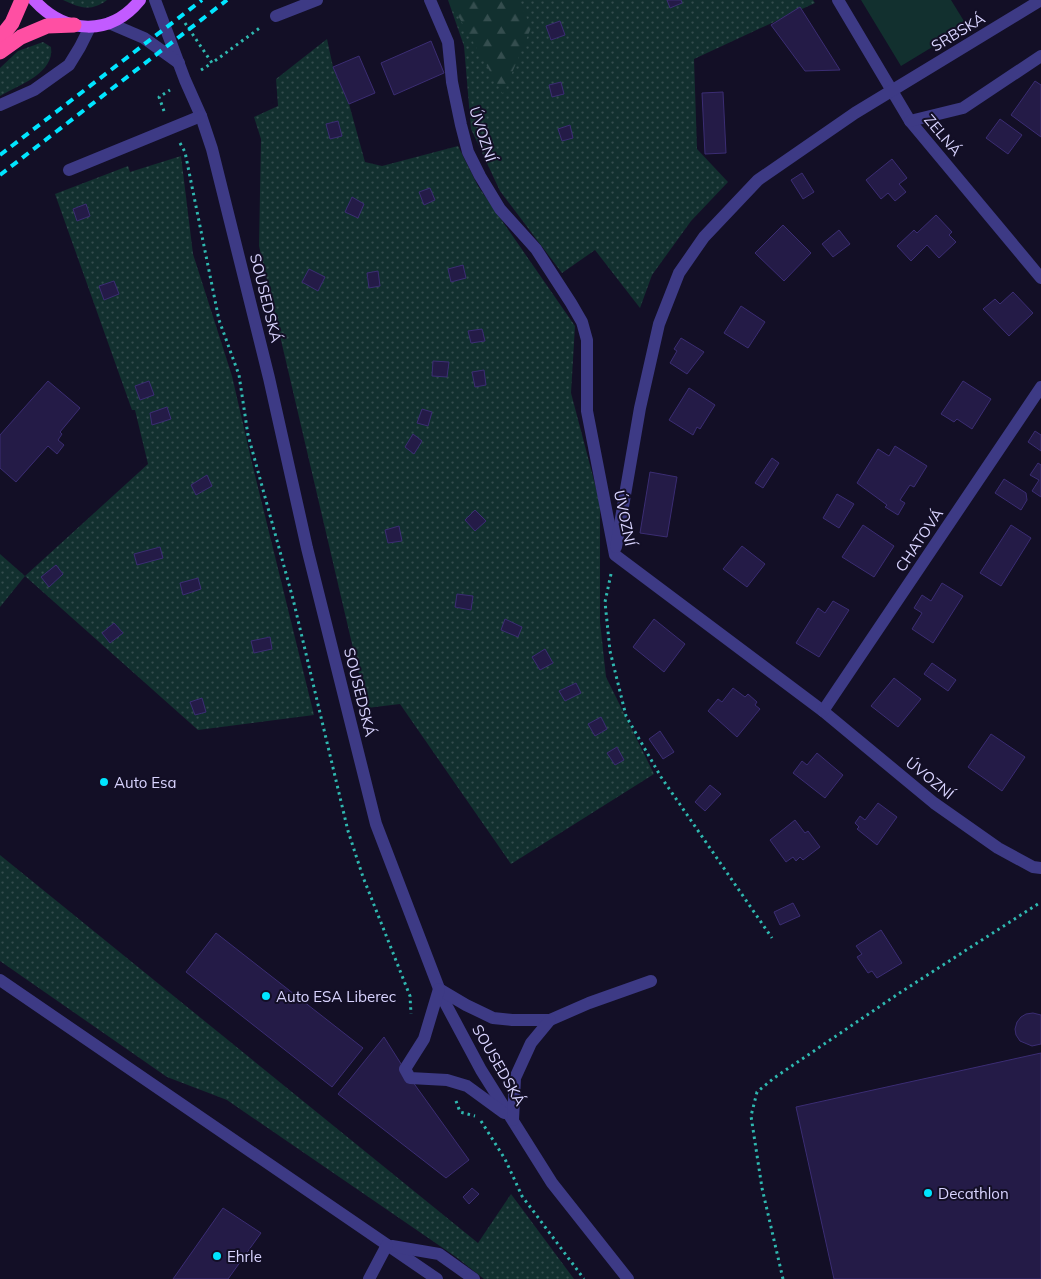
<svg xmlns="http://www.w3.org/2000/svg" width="1041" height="1279" font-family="Mulish,sans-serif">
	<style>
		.green { fill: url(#green-dots) }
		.forest { fill: url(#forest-firs) }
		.pitch { fill: #12302f }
		.building { fill: #241b47; stroke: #3b2d73 }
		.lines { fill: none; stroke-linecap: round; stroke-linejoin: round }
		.path { stroke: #2fb8b0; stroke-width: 3; stroke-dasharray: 2.5 4; stroke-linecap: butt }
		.minor { stroke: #3d3a85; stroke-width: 12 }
		.major { stroke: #c25bff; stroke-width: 12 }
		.highway { stroke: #ff4fa3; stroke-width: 15 }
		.rail { stroke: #00e5ff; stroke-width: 4; stroke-dasharray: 8 6; stroke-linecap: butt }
		.poi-dot { fill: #00e5ff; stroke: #130f26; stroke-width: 2 }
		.labels { text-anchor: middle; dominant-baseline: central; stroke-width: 4; stroke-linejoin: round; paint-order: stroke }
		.street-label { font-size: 15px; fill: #d9d4ff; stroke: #130f26 }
		.poi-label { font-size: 15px; fill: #d9d4ff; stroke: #130f26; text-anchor: start }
	</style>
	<defs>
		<pattern id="green-dots" width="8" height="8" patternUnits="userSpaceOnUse" patternTransform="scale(1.25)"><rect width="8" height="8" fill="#12302f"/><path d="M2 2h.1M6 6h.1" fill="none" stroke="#344d4e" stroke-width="1.8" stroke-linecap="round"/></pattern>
		<pattern id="forest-firs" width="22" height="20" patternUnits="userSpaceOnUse" patternTransform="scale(1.25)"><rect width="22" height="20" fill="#12302f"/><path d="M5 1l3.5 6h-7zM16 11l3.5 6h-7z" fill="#344d4e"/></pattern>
	</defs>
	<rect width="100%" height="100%" fill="#130f26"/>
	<g class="green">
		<path d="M63,0H107C91,12 80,8 63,0Z"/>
		<path d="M448,0H813L815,3L694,59L697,149L728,182L691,221L652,275L640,308L595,250L562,273L500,191L471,129L464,46Z"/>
		<path d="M327,39L333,67L349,104L365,162L382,166L458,146L478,186L575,326L571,393L600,503V622L606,677L654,774L511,864L400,704L367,708L259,246L261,139L254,117L278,106L276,79Z"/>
		<path d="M43,42L51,47C55,73 19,85 0,96V68L18,51Z"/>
		<path d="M181,156L193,254L232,376L252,463L314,715L198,730L25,576L0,607V554L25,576L148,464L135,410H132L55,194L128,166L130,172Z"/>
		<path d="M0,855L478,1243L511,1194L574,1279H484L456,1257L227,1100L167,1077L0,961Z"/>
	</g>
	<path class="forest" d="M449,0H519L531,28L503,94Z"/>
	<path class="pitch" d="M861,0H951L967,26L901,66Z"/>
	<g class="building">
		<path d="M667,0H681L682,3L670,8Z"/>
		<path d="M800,7L840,70L805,71L771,25Z"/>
		<path d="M560,21L565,35L551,40L546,26Z"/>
		<path d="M431,41L444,73L394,95L381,63Z"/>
		<path d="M359,56L375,93L349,104L333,67Z"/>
		<path d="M1035,81L1041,85V137L1011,115Z"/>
		<path d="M561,82L564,94L552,97L549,85Z"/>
		<path d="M723,92L726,153L705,154L702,93Z"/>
		<path d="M1000,119L1022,135L1008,154L986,138Z"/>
		<path d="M338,121L342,136L330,139L326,124Z"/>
		<path d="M570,125L573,138L562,141L558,129Z"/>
		<path d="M892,159L907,178L899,184L906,192L895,201L888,193L881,199L866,180Z"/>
		<path d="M802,173L814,192L803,199L791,180Z"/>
		<path d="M430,188L435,200L424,205L419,192Z"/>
		<path d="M352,197L364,204L358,218L345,212Z"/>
		<path d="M86,204L90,216L77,221L73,209Z"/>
		<path d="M936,215L952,232L949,235L956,242L939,258L927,245L911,261L897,246L914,230L917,233Z"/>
		<path d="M783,225L811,253L784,281L755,253Z"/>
		<path d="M839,230L850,244L833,257L822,244Z"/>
		<path d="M463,265L466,278L451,282L448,269Z"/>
		<path d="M309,269L325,277L318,291L302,282Z"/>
		<path d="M378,271L380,286L369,288L367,273Z"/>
		<path d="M114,281L119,294L104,300L99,286Z"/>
		<path d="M1013,292L1033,313L1009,336L983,309L995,299L1000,304Z"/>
		<path d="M741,306L765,322L748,348L724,333Z"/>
		<path d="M482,329L485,341L471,343L468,331Z"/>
		<path d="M681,338L704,352L687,374L670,363L677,351L674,349Z"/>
		<path d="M433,361L449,362L447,377L432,376Z"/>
		<path d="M484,370L486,385L475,387L472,372Z"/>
		<path d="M48,381L80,408L60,432L62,434L58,440L64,445L57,454L48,446L16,482L0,468V435Z"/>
		<path d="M149,381L154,395L140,400L135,386Z"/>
		<path d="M963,381L991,399L972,429L957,419L954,422L941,414Z"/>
		<path d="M689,388L715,405L700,429L697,427L693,435L669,420Z"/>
		<path d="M167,407L171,419L152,425L150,413Z"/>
		<path d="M422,409L432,412L428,426L417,423Z"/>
		<path d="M1035,431L1041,435V451L1028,442Z"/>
		<path d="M413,434L422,441L414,454L405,447Z"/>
		<path d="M895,446L927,466L914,487L910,485L900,500L905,503L898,515L885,507L887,505L857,483L878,449L889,456Z"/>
		<path d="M772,458L779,463L763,488L755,483Z"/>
		<path d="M1038,463L1041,465V497L1032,491L1039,480L1030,475Z"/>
		<path d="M650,472L677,477L667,537L640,533Z"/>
		<path d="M207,475L212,486L196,495L191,485Z"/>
		<path d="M1004,479L1026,493L1027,500L1021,510L995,493Z"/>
		<path d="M837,494L854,504L839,528L823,518Z"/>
		<path d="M475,510L486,521L475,531L465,520Z"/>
		<path d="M863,525L894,546L874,577L842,557Z"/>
		<path d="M1011,525L1031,538L1001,586L980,573Z"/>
		<path d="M399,526L402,541L388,543L385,530Z"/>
		<path d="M742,546L765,564L747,587L723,569Z"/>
		<path d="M160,547L163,558L137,565L134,554Z"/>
		<path d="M56,565L63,574L49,587L41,577Z"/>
		<path d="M198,578L201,589L183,595L180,583Z"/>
		<path d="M942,583L963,596L933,643L912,629L922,613L914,608L922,595L931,601Z"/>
		<path d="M457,594L473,596L471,610L455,607Z"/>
		<path d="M833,601L849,610L819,657L796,643L818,608L825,613Z"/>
		<path d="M505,619L522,627L518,637L501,630Z"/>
		<path d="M654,619L685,644L664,672L633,647Z"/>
		<path d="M114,623L123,633L110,643L102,633Z"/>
		<path d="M270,637L272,649L254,653L251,641Z"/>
		<path d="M545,649L553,663L540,670L532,657Z"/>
		<path d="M932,663L956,680L948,691L924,674Z"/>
		<path d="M894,678L921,699L898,727L871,706Z"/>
		<path d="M576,683L581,693L565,701L559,691Z"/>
		<path d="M733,688L745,697L748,694L757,702L755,705L760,709L737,737L708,711L718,699L722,702Z"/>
		<path d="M202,698L206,712L195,715L190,702Z"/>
		<path d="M601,717L607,729L595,736L588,724Z"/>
		<path d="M660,731L674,752L663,759L649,739Z"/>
		<path d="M991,734L1025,757L1002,791L968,767Z"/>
		<path d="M617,747L624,760L615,765L607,753Z"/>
		<path d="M817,753L843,775L825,798L793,773L802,761L807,765Z"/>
		<path d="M710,785L721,794L705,811L695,802Z"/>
		<path d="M878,803L897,817L877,845L857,829L859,827L855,823L860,816L865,820Z"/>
		<path d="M795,820L805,833L808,831L820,847L803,860L800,857L796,861L793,857L786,862L770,840Z"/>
		<path d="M793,903L800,916L780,925L774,912Z"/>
		<path d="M881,930L902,963L877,978L872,971L868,973L857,957L862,954L856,946Z"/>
		<path d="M216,933L363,1048L332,1087L186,972Z"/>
		<path d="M1033,1013L1041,1015V1044L1032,1046L1020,1041L1016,1035L1015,1029L1017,1022L1021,1017L1026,1014Z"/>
		<path d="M384,1037L410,1078L469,1160L446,1178L338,1094Z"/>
		<path d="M1041,1053V1279H834L796,1107Z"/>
		<path d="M472,1188L479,1194L469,1204L463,1197Z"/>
		<path d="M223,1208L261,1233L228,1279H173Z"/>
	</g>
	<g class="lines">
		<g class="path">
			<path d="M185,23L212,63L261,27"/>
			<path d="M201,70L212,63"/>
			<path d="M164,111L159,97L170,90"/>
			<path d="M180,143L185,152L219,320L239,375L248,435L293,599L348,831L363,877L410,996L411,1014"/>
			<path d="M611,574L605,602L610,651L626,716L661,777L772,938"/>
			<path d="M456,1101L460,1112L475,1116"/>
			<path d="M481,1121L505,1159L522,1196L584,1279"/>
			<path d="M783,1279L762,1188L751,1116L757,1092L774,1078L901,992L1041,902"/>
		</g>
		<g class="minor">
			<path d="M155,0L185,80L201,116L212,149L269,378L307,548L376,824L443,999L481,1070L552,1183L628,1279"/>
			<path d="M430,0L448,42L452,82L461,125L468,152L480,176L500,209L536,249L571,303L582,322L587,340V411L615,555L823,711L934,803L998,848L1033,867L1041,868"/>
			<path d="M838,0L910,121L1041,278"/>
			<path d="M276,16L317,0"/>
			<path d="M109,23L144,38L179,63"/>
			<path d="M0,105L34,90L69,65L80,47L90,27"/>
			<path d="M910,121L963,108L1041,56"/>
			<path d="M69,170L201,116"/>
			<path d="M616,547L640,408L659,324L679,273L704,237L758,180L855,113L1041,0"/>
			<path d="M823,711L1041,387"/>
			<path d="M0,980L437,1279"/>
			<path d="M439,989L466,1005L493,1018L512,1020H550L589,1003L651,981"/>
			<path d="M439,989L424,1039L405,1069L410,1078L447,1080L467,1086L504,1113"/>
			<path d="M513,1120L515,1078L531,1043L550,1020"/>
			<path d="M392,1246L439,1254L474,1279"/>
			<path d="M369,1279L387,1245"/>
		</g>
		<path class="major" d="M34,0C65,34 110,37 140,0"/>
		<g class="highway">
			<path d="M0,38L12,23L22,0"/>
			<path d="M0,52L21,37L47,26L74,25"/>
		</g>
		<g class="rail">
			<path d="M0,155L202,0"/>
			<path d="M0,175L227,0"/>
		</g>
	</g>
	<g class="poi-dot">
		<circle cx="104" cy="782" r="5"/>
		<circle cx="266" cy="996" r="5"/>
		<circle cx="928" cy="1193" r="5"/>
		<circle cx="217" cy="1256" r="5"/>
	</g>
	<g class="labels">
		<g class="street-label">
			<text transform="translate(958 32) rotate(-31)">SRBSKÁ</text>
			<text transform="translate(483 134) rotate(72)">ÚVOZNÍ</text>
			<text transform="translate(943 135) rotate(50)">ZELNÁ</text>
			<text transform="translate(266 298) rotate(76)">SOUSEDSKÁ</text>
			<text transform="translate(625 518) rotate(78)">ÚVOZNÍ</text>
			<text transform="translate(919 540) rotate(-56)">CHATOVÁ</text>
			<text transform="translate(360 692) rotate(76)">SOUSEDSKÁ</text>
			<text transform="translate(930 778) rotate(39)">ÚVOZNÍ</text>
			<text transform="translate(499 1065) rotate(60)">SOUSEDSKÁ</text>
		</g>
		<g class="poi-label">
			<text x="114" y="782">Auto Esa</text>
			<text x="276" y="996">Auto ESA Liberec</text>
			<text x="938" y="1193">Decathlon</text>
			<text x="227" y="1256">Ehrle</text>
		</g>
	</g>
</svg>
